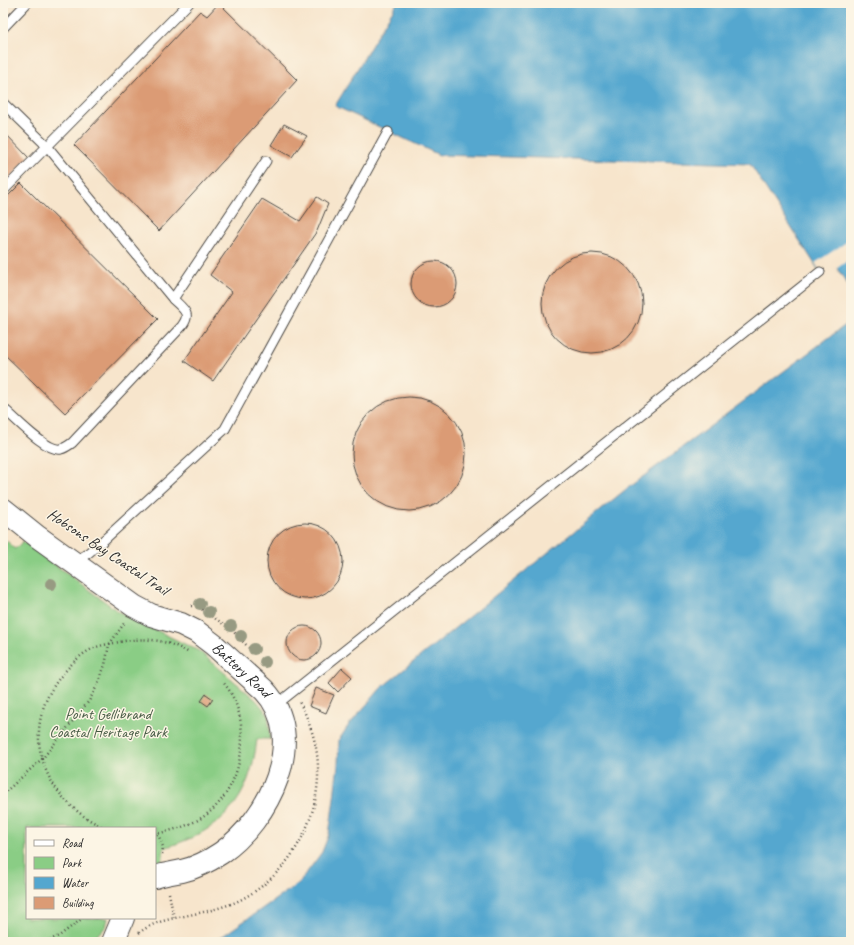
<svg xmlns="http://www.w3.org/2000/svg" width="854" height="945" font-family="Caveat,sans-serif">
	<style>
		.green { fill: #8acd85; stroke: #5a7c58 }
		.water { fill: #54a7cf; stroke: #40697d }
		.pier { fill: #f7e5cc }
		.building { fill: #db9b75 }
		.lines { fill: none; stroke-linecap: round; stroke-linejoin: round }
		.lane-casing { stroke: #4a4743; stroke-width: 11 }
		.secondary-casing { stroke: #4a4743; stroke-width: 24 }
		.path { stroke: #4a4743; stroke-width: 2.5; stroke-dasharray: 1 3; stroke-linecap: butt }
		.lane { stroke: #fff; stroke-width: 9 }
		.secondary { stroke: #fff; stroke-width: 22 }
		.tree { fill: #979a82 }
		.labels { text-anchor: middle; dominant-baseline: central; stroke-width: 3; stroke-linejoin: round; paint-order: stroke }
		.street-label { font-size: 16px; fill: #2b2b2b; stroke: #fcf5e5 }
		.park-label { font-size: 16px; fill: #485c46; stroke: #fcf5e5 }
	</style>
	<rect width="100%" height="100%" fill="#fcf5e5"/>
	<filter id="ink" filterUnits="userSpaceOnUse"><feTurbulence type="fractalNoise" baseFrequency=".025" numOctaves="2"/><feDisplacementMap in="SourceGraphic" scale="8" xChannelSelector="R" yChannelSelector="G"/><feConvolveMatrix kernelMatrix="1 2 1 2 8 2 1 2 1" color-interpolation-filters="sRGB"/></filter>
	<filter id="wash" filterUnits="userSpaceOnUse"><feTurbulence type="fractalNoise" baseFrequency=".012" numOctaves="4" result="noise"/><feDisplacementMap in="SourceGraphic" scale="16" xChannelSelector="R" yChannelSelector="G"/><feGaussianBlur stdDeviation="0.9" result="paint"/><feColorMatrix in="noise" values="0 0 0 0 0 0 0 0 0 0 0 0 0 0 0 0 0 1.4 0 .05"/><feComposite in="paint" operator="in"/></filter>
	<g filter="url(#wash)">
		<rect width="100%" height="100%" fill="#f7e5cc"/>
		<path class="green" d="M7,541L15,549L23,541L119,612L199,651L256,700L268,714L270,739H257C250,801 223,830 164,848L162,861L155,865V828H27V918H108L106,927L89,942H3V544Z"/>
		<g class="water">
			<path d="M397,3H851V289L834,264L820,272L750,164L439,155L335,106Z"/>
			<path d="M851,321V942H214L299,883L322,852L329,834L333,806L338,764L339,740L348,726L381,688L625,490Z"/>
		</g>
		<path class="pier" d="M851,239V258L836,269L834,266L821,273L815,263Z"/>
		<g id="blocks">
			<g class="building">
				<path d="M219,3L297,80L159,231L74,145L200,11L207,16Z"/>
				<path d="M284,124L307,136L292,157L271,145Z"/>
				<path d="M3,131L29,158L3,185Z"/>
				<path d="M21,183L158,319L65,413L3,353V201Z"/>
				<path d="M317,197L328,204L317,231L213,381L184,361L232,292L210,275L262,199L300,221Z"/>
				<circle cx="592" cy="303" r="50"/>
				<circle cx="434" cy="284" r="23"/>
				<circle cx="409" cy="454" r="57"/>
				<circle cx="305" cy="561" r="38"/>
				<circle cx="304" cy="643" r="17"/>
				<path d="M342,668L352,677L338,692L329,683Z"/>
				<path d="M316,688L334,695L326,713L309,706Z"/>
				<path d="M206,694L213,699L208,706L201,701Z"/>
			</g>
		</g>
	</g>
	<g filter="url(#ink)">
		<use href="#blocks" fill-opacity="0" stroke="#4a4743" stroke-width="1"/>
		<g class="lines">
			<g class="lane-casing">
				<g id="lane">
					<path d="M3,28L27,3"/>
					<path d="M3,103L47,146L173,299C183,309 192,313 182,326L72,443C69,445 65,448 61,449C46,452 15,418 3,408"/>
					<path d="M3,191L189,3"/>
					<path d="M173,299L266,161"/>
					<path d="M74,562L87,554L105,539L225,429L388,132"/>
					<path d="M276,705L820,272"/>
				</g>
			</g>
			<g class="secondary-casing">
				<g id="secondary">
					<path id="s1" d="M3,509L38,537L134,606L151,615L181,624L197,632L214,645L264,690C310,738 268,821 221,853C209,861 195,868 182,871C173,873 164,874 155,877"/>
					<path d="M113,942L123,918"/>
				</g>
			</g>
			<g class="path">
				<path d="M191,606H197L232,630L249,648"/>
				<path d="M3,794L42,759L89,701L98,684L105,665L109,645L125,622"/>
				<path d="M105,828C44,801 16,732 61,676C69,667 78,656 90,650C98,645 110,644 119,642C144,637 167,639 189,653"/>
				<path d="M155,834C175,830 196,824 211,811C246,780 253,717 223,682"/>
				<path d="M158,834L163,847L162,855"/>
				<path d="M169,893L174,918"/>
				<path d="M139,933C154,921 171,919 189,915C205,912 221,908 236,902C298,873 333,798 312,732C308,721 305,711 299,702"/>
				<path d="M46,942L59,936L83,918"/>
			</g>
			<use href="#lane" class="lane"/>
			<use href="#secondary" class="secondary"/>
		</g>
		<g class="tree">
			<circle cx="51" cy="584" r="6"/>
			<circle cx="200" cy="604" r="6"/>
			<circle cx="209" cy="612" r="6"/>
			<circle cx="231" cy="626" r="6"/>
			<circle cx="241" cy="636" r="6"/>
			<circle cx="254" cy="649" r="6"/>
			<circle cx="265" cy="662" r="6"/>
		</g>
	</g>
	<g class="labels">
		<g class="street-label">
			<text transform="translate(108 552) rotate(34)">Hobsons Bay Coastal Trail</text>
			<text stroke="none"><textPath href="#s1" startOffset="290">Battery Road</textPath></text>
		</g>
		<g class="park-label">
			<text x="108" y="714">Point Gellibrand<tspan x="108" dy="18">Coastal Heritage Park</tspan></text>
		</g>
	</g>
	<rect width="854" height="945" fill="none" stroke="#fcf5e5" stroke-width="16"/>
	<rect x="26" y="827" width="130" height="92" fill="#fcf5e5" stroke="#a8a49b"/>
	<rect x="34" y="840" width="20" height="6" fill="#ffffff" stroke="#a8a49b"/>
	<text x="62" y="847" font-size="12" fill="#2b2b2b">Road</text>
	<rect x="34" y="857" width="20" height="12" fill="#8acd85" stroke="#a8a49b"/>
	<text x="62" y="867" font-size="12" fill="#2b2b2b">Park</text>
	<rect x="34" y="877" width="20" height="12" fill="#54a7cf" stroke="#a8a49b"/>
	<text x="62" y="887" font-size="12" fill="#2b2b2b">Water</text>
	<rect x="34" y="897" width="20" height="12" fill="#db9b75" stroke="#a8a49b"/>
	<text x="62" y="907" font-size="12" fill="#2b2b2b">Building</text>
</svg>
